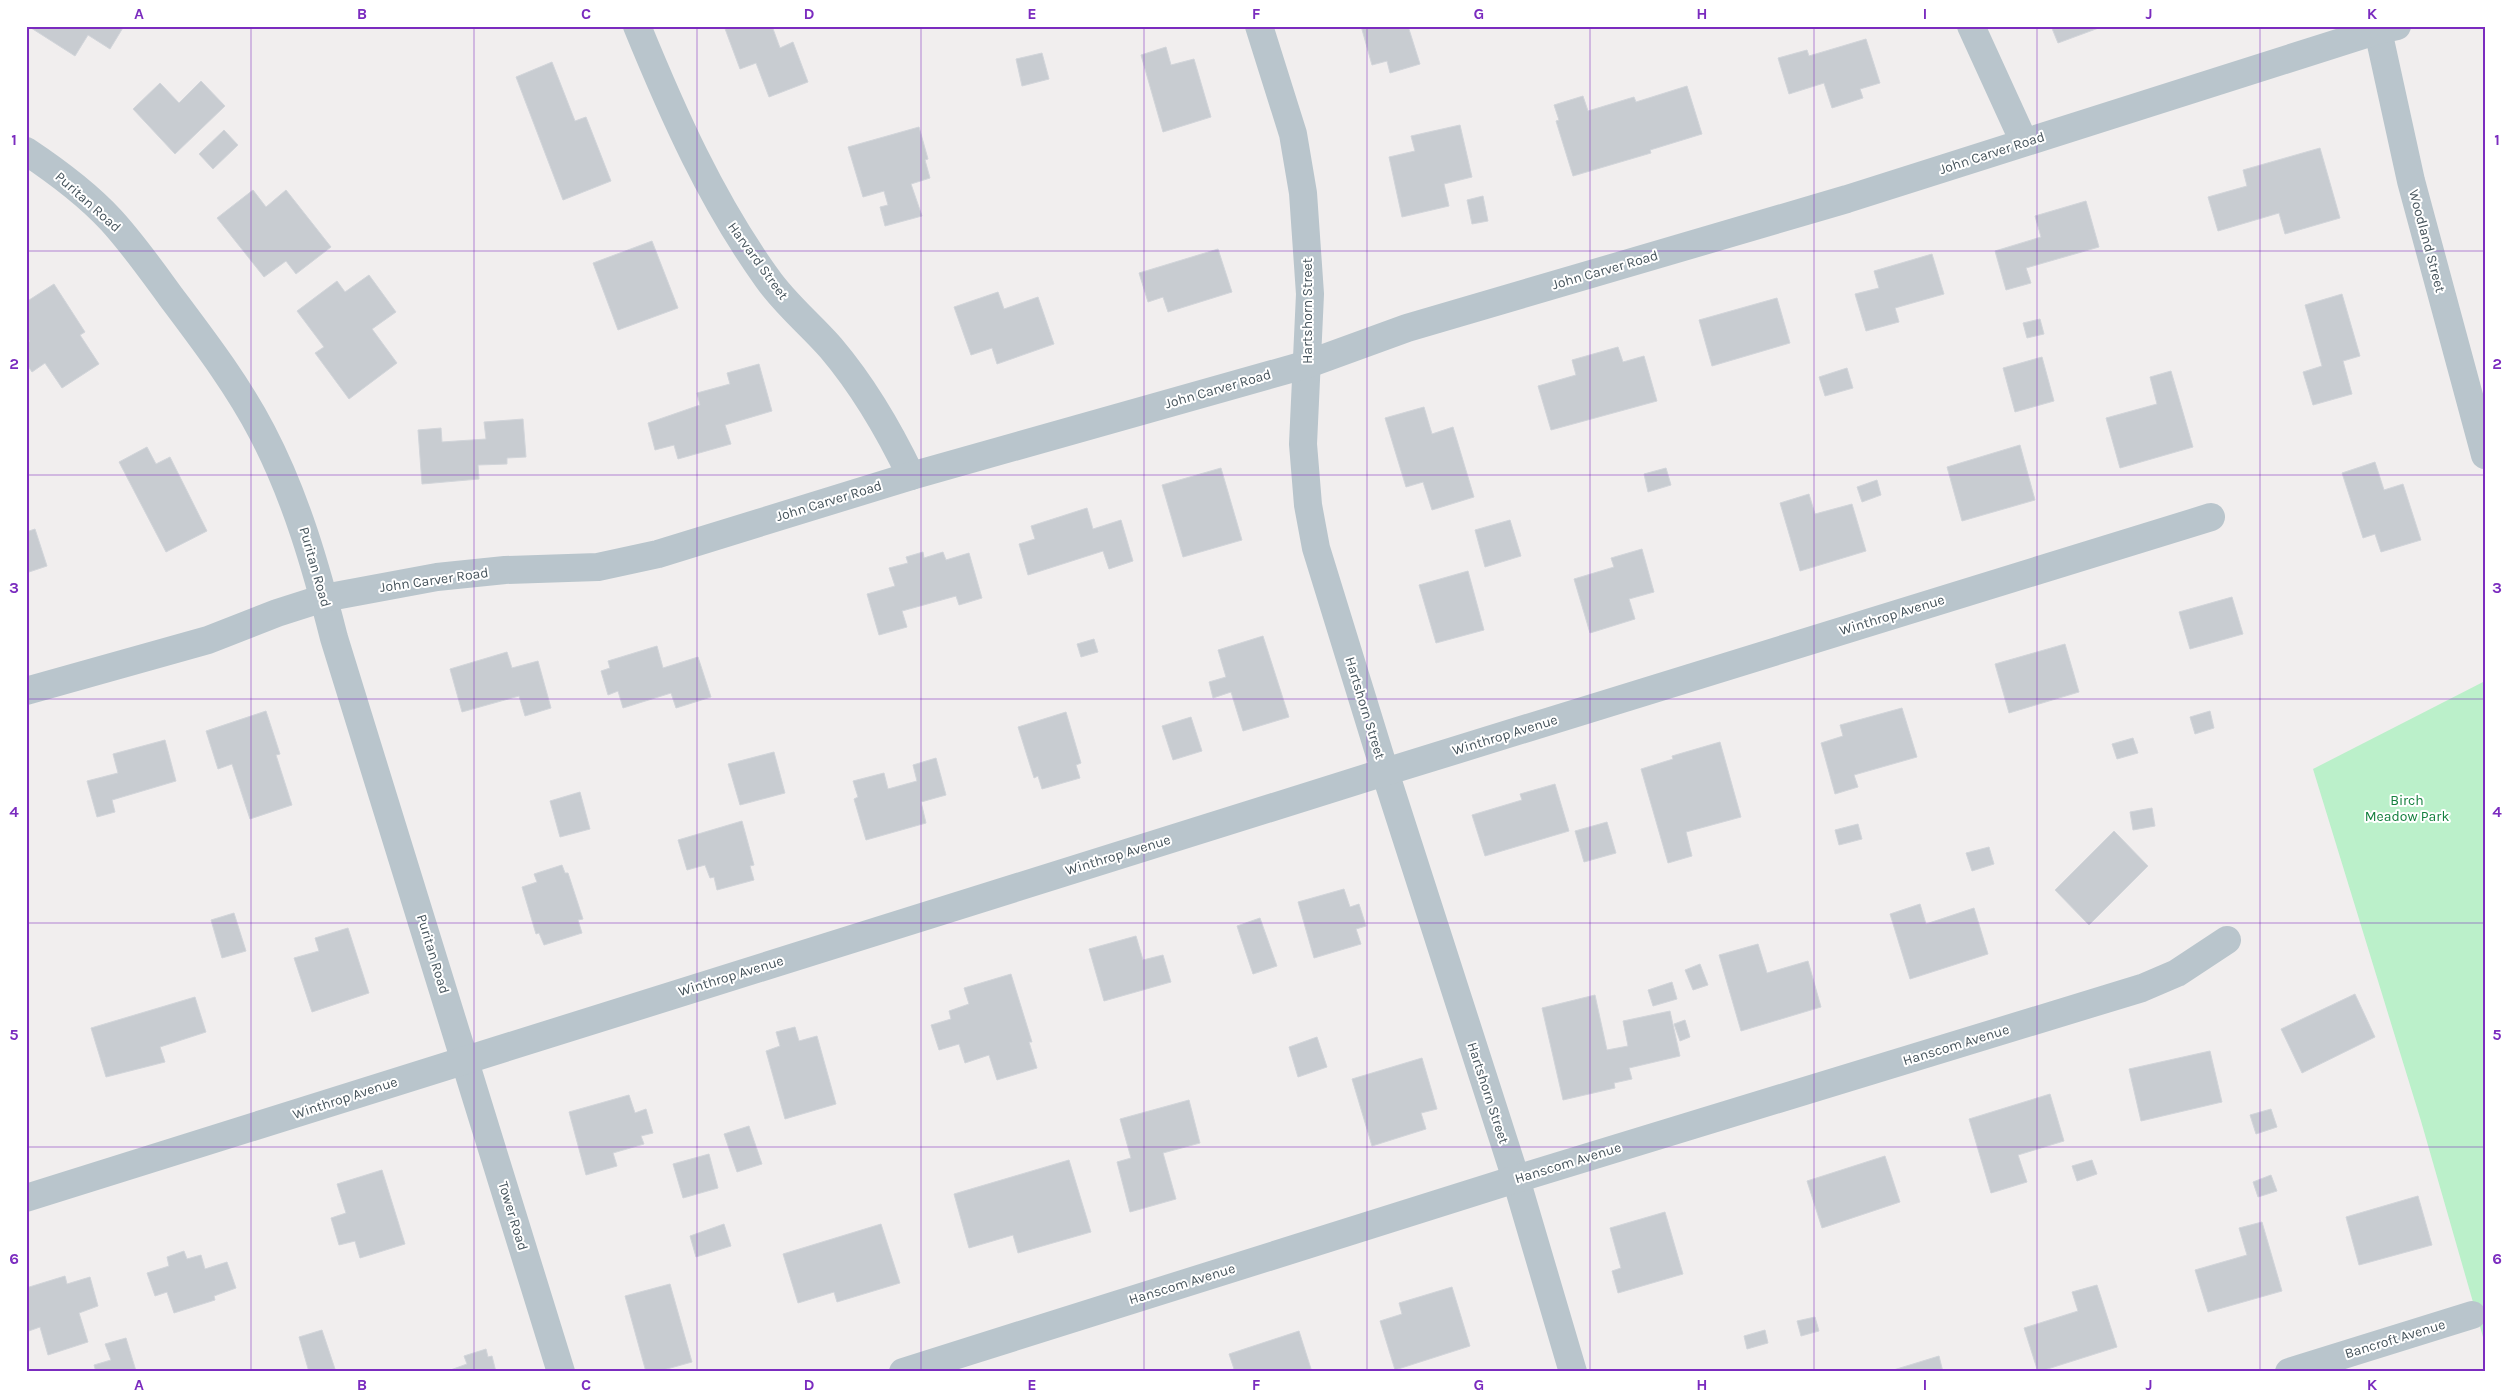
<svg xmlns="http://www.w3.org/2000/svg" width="2511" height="1398" font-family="Karla,sans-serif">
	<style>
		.green { fill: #bbf0ca }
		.building { fill: #c8ccd1; stroke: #d2d5da }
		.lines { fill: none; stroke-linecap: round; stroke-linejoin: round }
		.street { stroke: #b9c5cc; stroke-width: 28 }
		.grid { fill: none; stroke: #7b2cbf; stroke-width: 1; stroke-opacity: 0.55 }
		.labels { text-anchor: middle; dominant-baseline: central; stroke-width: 4; stroke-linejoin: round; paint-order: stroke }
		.street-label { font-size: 14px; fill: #46545c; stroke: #fff }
		.park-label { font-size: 14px; fill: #14803e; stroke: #fff }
		.neatline { fill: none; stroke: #7b2cbf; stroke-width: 2 }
		.grid-label { font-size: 16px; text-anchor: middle; font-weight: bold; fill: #7b2cbf }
	</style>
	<rect width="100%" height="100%" fill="#f1eeee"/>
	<path class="green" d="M2485,681V1344L2421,1121L2313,769Z"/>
	<g class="building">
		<path d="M28,26H124L110,49L88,35L75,56Z"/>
		<path d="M724,26H772L780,48L793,42L808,82L769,97L756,63L740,69Z"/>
		<path d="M1361,26H1408L1420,64L1390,73L1387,61L1372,65Z"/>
		<path d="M2051,26H2104L2058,43Z"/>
		<path d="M1866,39L1880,83L1860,89L1863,98L1832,108L1824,83L1789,94L1778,58L1807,50L1809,56Z"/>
		<path d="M1166,47L1171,65L1194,59L1211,117L1163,132L1141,55Z"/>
		<path d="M1042,53L1049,79L1022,86L1016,59Z"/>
		<path d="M552,62L575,121L586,117L611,181L563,200L516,77Z"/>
		<path d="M201,81L225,106L175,154L133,109L160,83L179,103Z"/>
		<path d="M1687,86L1702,134L1650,150L1651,153L1573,176L1556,121L1559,120L1554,105L1583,96L1588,111L1634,97L1636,102Z"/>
		<path d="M1460,125L1472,177L1444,184L1449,206L1402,217L1389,157L1415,151L1411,136Z"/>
		<path d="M919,127L928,159L925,160L930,178L911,184L922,216L885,226L880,207L888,205L884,191L863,197L848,147Z"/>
		<path d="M224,130L238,145L213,169L199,154Z"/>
		<path d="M2320,148L2340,218L2285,234L2279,213L2218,231L2208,197L2247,186L2243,170Z"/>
		<path d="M253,190L266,207L286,190L331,247L296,274L286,261L264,277L217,218Z"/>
		<path d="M1483,196L1488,221L1472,224L1467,200Z"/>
		<path d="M2086,201L2099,247L2026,268L2031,283L2006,290L1995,251L2041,237L2035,216Z"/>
		<path d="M652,241L678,308L618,330L593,263Z"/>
		<path d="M1218,249L1232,292L1168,312L1163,297L1148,302L1139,273Z"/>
		<path d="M1932,254L1944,294L1895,308L1899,322L1866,331L1855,294L1879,288L1874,271Z"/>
		<path d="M369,275L396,312L372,329L397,363L349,399L315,353L324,347L297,311L337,281L345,292Z"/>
		<path d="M54,284L85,332L80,335L99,364L62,388L45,363L32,372L26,363V343L30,341L26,336V302Z"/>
		<path d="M998,292L1004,309L1038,297L1054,344L997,364L992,348L971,355L954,307Z"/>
		<path d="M2342,294L2360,356L2343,361L2352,394L2313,405L2303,372L2322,366L2305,305Z"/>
		<path d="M1777,298L1790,343L1712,366L1699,320Z"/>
		<path d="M2040,319L2044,334L2027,338L2023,323Z"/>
		<path d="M1618,347L1623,362L1644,356L1657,401L1551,430L1538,386L1576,375L1572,360Z"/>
		<path d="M2042,357L2054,401L2015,412L2003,368Z"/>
		<path d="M759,364L772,411L725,425L731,444L678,459L674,445L655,450L648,423L700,405L697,393L730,384L727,373Z"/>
		<path d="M1847,368L1853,388L1825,396L1819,377Z"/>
		<path d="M2171,371L2193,447L2120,468L2106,418L2157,404L2150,377Z"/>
		<path d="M1424,407L1432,434L1453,427L1474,497L1432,510L1423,482L1406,487L1385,418Z"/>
		<path d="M523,419L526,457L507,458V464L478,465L479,479L422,484L418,430L441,428L442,442L486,439L484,422Z"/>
		<path d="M2020,445L2035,500L1962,521L1947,467Z"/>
		<path d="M147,447L156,464L170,457L207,531L166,552L119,462Z"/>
		<path d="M2375,462L2384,490L2403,484L2421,540L2381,552L2375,534L2363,538L2342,473Z"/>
		<path d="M1221,468L1242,540L1183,557L1162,485Z"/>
		<path d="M1666,468L1671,485L1648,492L1644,474Z"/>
		<path d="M1877,480L1881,495L1862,502L1857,487Z"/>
		<path d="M1809,494L1815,514L1852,504L1866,551L1800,571L1780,503Z"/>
		<path d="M1087,508L1093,529L1121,520L1133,561L1109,569L1103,551L1028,575L1019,544L1035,539L1031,526Z"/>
		<path d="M1510,520L1521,556L1485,567L1475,530Z"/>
		<path d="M35,529L47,566L26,573V532Z"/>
		<path d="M1642,549L1654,592L1629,599L1635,619L1590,633L1574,579L1614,567L1611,558Z"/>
		<path d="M923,552L924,558L943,552L946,560L969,553L982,598L959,605L956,596L902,611L907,627L879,635L867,594L895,586L889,568L908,563L906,557Z"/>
		<path d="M1468,571L1484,630L1436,643L1419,585Z"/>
		<path d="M2232,597L2243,634L2190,649L2179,612Z"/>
		<path d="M1263,636L1289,717L1243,731L1231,692L1213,698L1209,682L1226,677L1218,650Z"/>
		<path d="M1094,639L1098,652L1081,657L1077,644Z"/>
		<path d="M2065,644L2079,692L2009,713L1995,664Z"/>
		<path d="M657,646L663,668L698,657L711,697L676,708L671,693L623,708L618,691L608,695L601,671L610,668L608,661Z"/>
		<path d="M507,652L512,668L538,661L551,708L525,716L519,696L462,712L450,669Z"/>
		<path d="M1902,708L1917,757L1854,775L1858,787L1835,794L1821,743L1843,736L1840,725Z"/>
		<path d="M266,711L280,754L276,755L292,805L250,819L232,764L218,769L206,731Z"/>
		<path d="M2210,711L2214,728L2195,734L2190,717Z"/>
		<path d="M1066,712L1081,763L1076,765L1080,778L1042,789L1038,776L1034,778L1018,727Z"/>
		<path d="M1191,717L1202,751L1173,760L1162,726Z"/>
		<path d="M2133,738L2138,753L2117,759L2112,744Z"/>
		<path d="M165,740L176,781L112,800L115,812L97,817L87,781L118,773L113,754Z"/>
		<path d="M1720,742L1741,817L1686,832L1692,856L1668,863L1641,769L1673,759L1672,756Z"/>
		<path d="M774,752L785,793L740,805L728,764Z"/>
		<path d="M936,758L946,795L921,802L926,823L866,840L854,799L858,797L853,781L884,773L888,789L917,781L913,765Z"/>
		<path d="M1555,784L1569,831L1485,856L1472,815L1522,800L1520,794Z"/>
		<path d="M580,792L590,829L560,837L550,801Z"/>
		<path d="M2152,808L2155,826L2133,830L2130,812Z"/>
		<path d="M742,821L754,865L750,866L754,880L717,890L714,877L710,878L705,865L687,870L678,840Z"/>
		<path d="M1607,822L1616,853L1584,862L1575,831Z"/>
		<path d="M1858,824L1862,839L1839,845L1835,830Z"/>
		<path d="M2114,831L2148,866L2089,925L2055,890Z"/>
		<path d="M1989,847L1994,864L1972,871L1966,853Z"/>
		<path d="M562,865L565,873H568L583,919L578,920L582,933L544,945L539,933L536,934L522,887L537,882L534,874Z"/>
		<path d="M1344,889L1350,907L1359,904L1366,926L1356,929L1361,944L1314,958L1298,902Z"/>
		<path d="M1920,904L1926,924L1974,908L1988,954L1910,979L1890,914Z"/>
		<path d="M234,913L246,951L222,958L211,920Z"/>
		<path d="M1260,918L1277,966L1253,974L1237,926Z"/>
		<path d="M348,928L369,993L312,1012L294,958L319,951L315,938Z"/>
		<path d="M1136,936L1143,960L1163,955L1171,982L1104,1001L1089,949Z"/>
		<path d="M1758,944L1767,973L1808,961L1821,1007L1741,1031L1719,955Z"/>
		<path d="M1700,964L1708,985L1693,990L1685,970Z"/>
		<path d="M1011,974L1032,1042H1029L1037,1068L997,1080L989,1055L965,1063L959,1044L939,1050L931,1025L951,1019L949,1011L969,1004L964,988Z"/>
		<path d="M1672,982L1677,999L1653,1006L1648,990Z"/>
		<path d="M2355,994L2375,1037L2302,1073L2281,1029Z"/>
		<path d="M1595,995L1607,1050L1628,1046L1623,1021L1670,1011L1680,1056L1629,1068L1632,1079L1614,1083L1615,1088L1563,1100L1542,1008Z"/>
		<path d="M195,997L206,1032L160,1047L165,1062L106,1077L91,1028Z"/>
		<path d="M1685,1020L1690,1037L1680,1041L1674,1024Z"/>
		<path d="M795,1027L799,1041L817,1036L836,1104L785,1119L766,1051L780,1046L776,1032Z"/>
		<path d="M1317,1037L1327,1067L1298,1077L1289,1047Z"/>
		<path d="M2210,1051L2222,1102L2141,1121L2129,1069Z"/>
		<path d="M1422,1058L1437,1109L1421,1113L1426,1129L1372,1146L1352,1079Z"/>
		<path d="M2050,1094L2064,1141L2018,1155L2027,1182L1991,1193L1969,1119Z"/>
		<path d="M629,1095L635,1113L646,1109L653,1133L641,1136L644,1144L613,1153L617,1166L586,1175L569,1112Z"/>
		<path d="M1189,1100L1200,1143L1163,1153L1176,1199L1130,1212L1117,1162L1131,1158L1120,1119Z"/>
		<path d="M2271,1109L2277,1127L2256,1134L2250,1115Z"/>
		<path d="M749,1126L762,1164L737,1172L724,1134Z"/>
		<path d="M709,1154L718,1188L683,1198L673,1164Z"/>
		<path d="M1885,1156L1900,1202L1822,1228L1807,1181Z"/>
		<path d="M1069,1160L1091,1232L1018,1253L1013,1235L969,1248L954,1194Z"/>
		<path d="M2092,1160L2097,1174L2077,1181L2072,1166Z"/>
		<path d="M382,1170L405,1244L360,1258L355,1241L339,1245L331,1218L346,1213L337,1184Z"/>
		<path d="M2271,1175L2277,1191L2258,1197L2253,1182Z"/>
		<path d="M2418,1196L2432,1245L2359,1265L2346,1217Z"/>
		<path d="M1665,1212L1683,1274L1618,1293L1612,1271L1621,1268L1610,1228Z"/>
		<path d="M2262,1222L2282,1291L2208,1312L2195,1270L2247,1255L2239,1228Z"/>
		<path d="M724,1224L731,1246L696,1257L690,1236Z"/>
		<path d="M881,1224L900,1283L837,1302L834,1292L798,1303L783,1254Z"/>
		<path d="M184,1251L187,1259L201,1255L205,1269L227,1262L236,1288L214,1296L215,1300L174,1313L167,1292L155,1296L147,1273L169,1266L167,1257Z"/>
		<path d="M65,1276L67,1284L90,1277L98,1306L79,1313L88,1342L48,1355L40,1327L26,1332V1288Z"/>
		<path d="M670,1284L692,1362L656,1372H646L625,1296Z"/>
		<path d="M2097,1285L2117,1347L2038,1372L2024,1328L2078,1311L2072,1292Z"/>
		<path d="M1452,1287L1470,1346L1395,1370L1380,1321L1402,1314L1399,1303Z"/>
		<path d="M1815,1317L1819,1331L1801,1336L1797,1321Z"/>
		<path d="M322,1330L335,1369L309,1372L299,1337Z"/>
		<path d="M1765,1330L1768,1343L1747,1349L1744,1336Z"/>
		<path d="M1299,1331L1312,1372H1224L1234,1369L1229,1354Z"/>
		<path d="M126,1338L136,1371L96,1372L94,1365L111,1360L105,1344Z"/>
		<path d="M486,1349L488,1357L492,1356L496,1372H445L467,1364L464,1356Z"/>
		<path d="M1939,1356L1943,1372H1887Z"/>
	</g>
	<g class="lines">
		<g class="street">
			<path d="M637,26C673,114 711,200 767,278C785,304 810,324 831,348C864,387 889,430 911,476"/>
			<path d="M1259,26L1293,134L1303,193L1310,294L1303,444L1308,505L1316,548L1385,772L1516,1179L1573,1372"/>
			<path d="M1971,26L2024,142"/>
			<path d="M2377,26L2411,181L2485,455"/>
			<path d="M26,151C56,171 87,194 111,220C133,244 152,271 171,297C204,341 237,384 262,432C296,497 316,567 334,638L561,1372"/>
			<path d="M26,691L208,640L277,613L324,598L437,577L505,570L598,567L658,554L911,476L1308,364L1407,328L1847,199L2379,30L2397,26"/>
			<path d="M26,1198L1385,772L2211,517"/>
			<path d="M903,1372L1516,1179L2142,988L2177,973L2227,940"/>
			<path d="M2289,1372L2472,1315"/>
		</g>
	</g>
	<path class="grid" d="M251,26V1372M474,26V1372M697,26V1372M921,26V1372M1144,26V1372M1367,26V1372M1590,26V1372M1814,26V1372M2037,26V1372M2260,26V1372M26,251H2485M26,475H2485M26,699H2485M26,923H2485M26,1147H2485"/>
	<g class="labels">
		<g class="street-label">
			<text transform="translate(1992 153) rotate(-18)">John Carver Road</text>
			<text transform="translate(88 202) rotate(42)">Puritan Road</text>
			<text transform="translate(2427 241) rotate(75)">Woodland Street</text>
			<text transform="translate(758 261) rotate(54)">Harvard Street</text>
			<text transform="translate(1605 270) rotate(-16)">John Carver Road</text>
			<text transform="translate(1307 311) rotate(-90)">Hartshorn Street</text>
			<text transform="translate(1218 389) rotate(-16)">John Carver Road</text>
			<text transform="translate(829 501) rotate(-17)">John Carver Road</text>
			<text transform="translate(315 567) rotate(74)">Puritan Road</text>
			<text transform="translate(434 580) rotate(-8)">John Carver Road</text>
			<text transform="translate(1892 615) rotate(-17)">Winthrop Avenue</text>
			<text transform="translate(1365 708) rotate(73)">Hartshorn Street</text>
			<text transform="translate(1505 735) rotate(-17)">Winthrop Avenue</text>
			<text transform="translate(1118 855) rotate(-17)">Winthrop Avenue</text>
			<text transform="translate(433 954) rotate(73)">Puritan Road</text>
			<text transform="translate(731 976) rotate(-17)">Winthrop Avenue</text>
			<text transform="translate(1956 1045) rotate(-17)">Hanscom Avenue</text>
			<text transform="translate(1488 1093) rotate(72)">Hartshorn Street</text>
			<text transform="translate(345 1098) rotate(-18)">Winthrop Avenue</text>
			<text transform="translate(1568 1163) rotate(-17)">Hanscom Avenue</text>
			<text transform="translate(513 1216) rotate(73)">Tower Road</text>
			<text transform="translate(1182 1284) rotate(-17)">Hanscom Avenue</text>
			<text transform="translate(2395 1339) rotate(-17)">Bancroft Avenue</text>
		</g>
		<g class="park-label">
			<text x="2407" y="800">Birch<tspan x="2407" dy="16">Meadow Park</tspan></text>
		</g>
	</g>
	<rect width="2511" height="1398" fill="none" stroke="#ffffff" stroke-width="55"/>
	<rect x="28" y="28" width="2456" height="1342" class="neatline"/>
	<g class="grid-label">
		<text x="139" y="19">A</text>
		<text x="362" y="19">B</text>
		<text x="586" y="19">C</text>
		<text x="809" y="19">D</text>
		<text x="1032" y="19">E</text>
		<text x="1256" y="19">F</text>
		<text x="1479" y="19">G</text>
		<text x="1702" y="19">H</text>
		<text x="1925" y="19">I</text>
		<text x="2149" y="19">J</text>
		<text x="2372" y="19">K</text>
		<text x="14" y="145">1</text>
		<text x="2497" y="145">1</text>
		<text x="14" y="369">2</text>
		<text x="2497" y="369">2</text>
		<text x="14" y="593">3</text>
		<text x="2497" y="593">3</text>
		<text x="14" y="817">4</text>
		<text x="2497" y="817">4</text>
		<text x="14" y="1040">5</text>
		<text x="2497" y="1040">5</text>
		<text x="14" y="1264">6</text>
		<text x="2497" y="1264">6</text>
		<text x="139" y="1390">A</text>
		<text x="362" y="1390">B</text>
		<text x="586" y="1390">C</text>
		<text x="809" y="1390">D</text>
		<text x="1032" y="1390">E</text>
		<text x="1256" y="1390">F</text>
		<text x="1479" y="1390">G</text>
		<text x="1702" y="1390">H</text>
		<text x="1925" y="1390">I</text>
		<text x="2149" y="1390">J</text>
		<text x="2372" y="1390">K</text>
	</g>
</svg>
